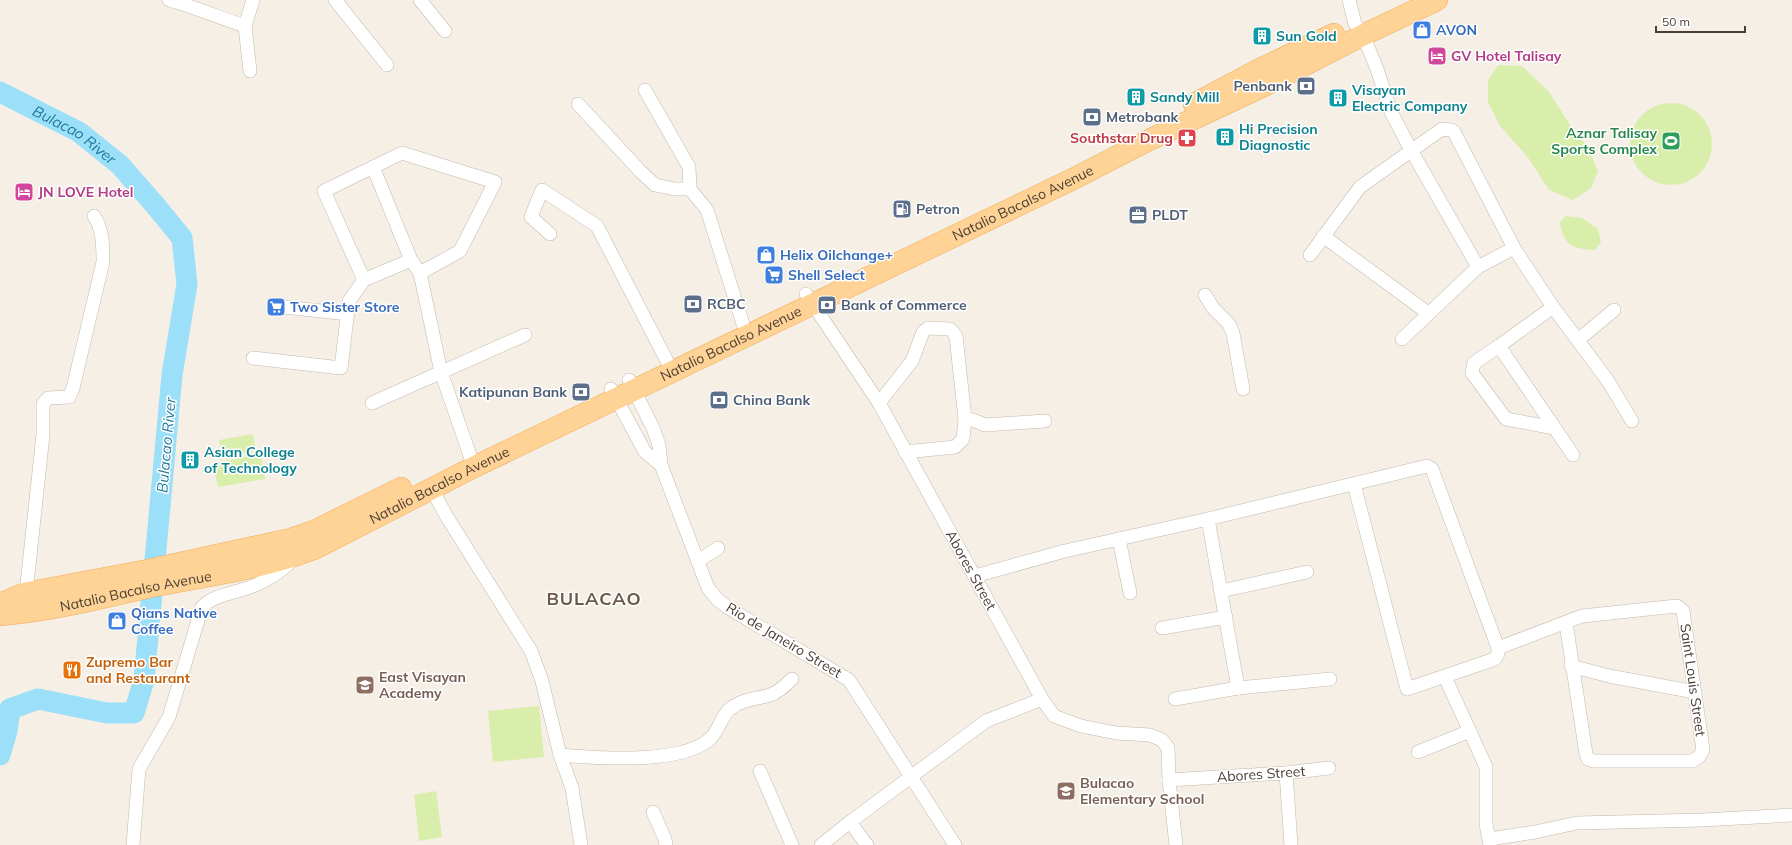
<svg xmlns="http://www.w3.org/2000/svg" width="1792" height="845" font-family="Mulish,sans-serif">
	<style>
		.green { fill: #d9eeab }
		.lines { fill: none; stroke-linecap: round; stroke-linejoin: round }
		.river { stroke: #9cdff8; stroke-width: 21 }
		.minor-casing { stroke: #c5b8ab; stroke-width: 14 }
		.primary-casing { stroke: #f1ae59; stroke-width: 22 }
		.minor { stroke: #fff; stroke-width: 13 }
		.primary { stroke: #ffd295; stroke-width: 21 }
		.labels { text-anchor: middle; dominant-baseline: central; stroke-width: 3; stroke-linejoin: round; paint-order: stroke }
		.shop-label { font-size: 14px; font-weight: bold; fill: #366cbe; stroke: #fff; text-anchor: start }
		.culture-label { font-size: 14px; font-weight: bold; fill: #0d838f; stroke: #fff; text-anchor: start }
		.hotel-label { font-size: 14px; font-weight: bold; fill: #b23c85; stroke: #fff; text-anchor: start }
		.service-label { font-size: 14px; font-weight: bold; fill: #4e5e75; stroke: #fff; text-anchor: start }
		.leisure-label { font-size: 14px; font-weight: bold; fill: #27864d; stroke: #fff; text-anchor: end }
		.health-label { font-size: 14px; font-weight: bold; fill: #be3a42; stroke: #fff; text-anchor: end }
		.street-label { font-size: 14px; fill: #493e35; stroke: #fff }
		.food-label { font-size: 14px; font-weight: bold; fill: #c56008; stroke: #fff; text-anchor: start }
		.education-label { font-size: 14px; font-weight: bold; fill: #785e54; stroke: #fff; text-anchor: start }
		.water-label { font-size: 15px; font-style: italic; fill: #1f7a9e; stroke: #fff }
		.district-label { font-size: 18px; font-weight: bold; letter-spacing: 1px; fill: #6d5a4b; stroke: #fff }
	</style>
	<rect width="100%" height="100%" fill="#f5efe6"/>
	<g class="green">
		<path d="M1498,65L1522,66L1549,92L1572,128L1587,146L1598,171L1591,188L1573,200L1549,190L1527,156L1500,126L1488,102V80Z"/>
		<circle cx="1671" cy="144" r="41"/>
		<path d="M1566,216L1582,218L1598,229L1601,242L1595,250C1573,249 1563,245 1560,222Z"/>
		<path d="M253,434L256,451L223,456L219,440Z"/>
		<path d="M261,454L265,479L218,487L213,463Z"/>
		<path d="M539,706L544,757L493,762L488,711Z"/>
		<path d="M436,791L442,837L419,841L414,795Z"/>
	</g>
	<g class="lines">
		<path class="river" id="s1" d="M0,92L79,132L120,165L155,205L182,238L187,284L172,375L144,680L134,713H107L38,699L10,709L7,731L0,755"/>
		<g class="minor-casing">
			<g id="minor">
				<path d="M169,0C195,7 220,18 245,26"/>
				<path d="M335,0L387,65"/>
				<path d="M420,0L445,31"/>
				<path d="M1349,0L1355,24L1363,35L1377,69L1391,112L1411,150L1478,267"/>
				<path d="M250,71L245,26L253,0"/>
				<path d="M645,90L689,167L690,189"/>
				<path d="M578,104L641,172L655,185L675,189H690L707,210L743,324"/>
				<path d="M373,167L411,260L420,273L441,372L474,467"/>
				<path d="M550,234L531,217L542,190L597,226L667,361"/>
				<path d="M1323,236L1428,313"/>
				<path d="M1310,255L1360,187L1442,129L1451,130L1454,132L1514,248L1553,307L1608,381L1632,421"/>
				<path d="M364,280L324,191L402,153L495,182L460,251L420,273"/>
				<path d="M806,294L879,403L1042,699L1054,716L1081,726L1116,733L1150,735L1162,740L1168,748L1169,780L1176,845"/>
				<path d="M1205,295L1213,308L1229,324L1233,333L1243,389"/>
				<path d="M276,306L348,314"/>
				<path d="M1553,307L1499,346L1474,363L1472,373L1506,419L1555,428"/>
				<path d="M1402,339L1478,267L1514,248"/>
				<path d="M1578,340L1614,310"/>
				<path d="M1499,346L1573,455"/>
				<path d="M253,358L341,368L349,301L364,280L411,260"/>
				<path d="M629,380L653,428L659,445L661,465L708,588L718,600L727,607L849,680L955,845"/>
				<path d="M611,389L645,452L661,465"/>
				<path d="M372,403L525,335"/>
				<path d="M879,403L912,361L923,332L928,328L950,329L956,336L965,419L963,439L955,447L905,452"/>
				<path d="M965,419L973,420L985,425L1045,421"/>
				<path d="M431,488L447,517L531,651L542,681L560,755L572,788L581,845"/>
				<path d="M1208,519L1238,688"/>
				<path d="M1119,539L1130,593"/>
				<path d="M698,561L718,548"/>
				<path d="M975,576L1065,551L1208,519L1427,466L1432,469L1498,648V654L1495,659L1407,689L1354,484"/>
				<path d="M1221,591L1307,572"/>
				<path d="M26,593L43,435V404L48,398L69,397L73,388L103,262C103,247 103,229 94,216"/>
				<path d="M1162,628L1226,617"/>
				<path d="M1498,648L1582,616L1677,606L1683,611L1703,750L1699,757L1692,761H1594L1588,759L1586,754L1566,623"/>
				<path d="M1571,666L1609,676L1695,692"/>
				<path d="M1445,677L1486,767V824L1490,845"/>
				<path d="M1175,699L1238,688L1330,679"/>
				<path d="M1418,752L1470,731"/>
				<path d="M560,755C598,758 680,765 710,739C718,732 722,715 730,709C741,699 757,699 770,695C779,692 786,685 792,679"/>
				<path d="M760,771L792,845"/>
				<path d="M1286,773L1291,845"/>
				<path d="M1169,780L1286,773L1329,768"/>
				<path d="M653,812L665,839L666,845"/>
				<path d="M850,822L867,845"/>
				<path d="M1490,839L1535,832L1577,823L1702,820L1792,815"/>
				<path d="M133,845L139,769L169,717L202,607C215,594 236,593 253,586C271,579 284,570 296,556"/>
				<path d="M821,845L850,822L986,721L1042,699"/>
			</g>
		</g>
		<g class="primary-casing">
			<g id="primary">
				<path d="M1194,104L1260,69L1334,34"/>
				<path d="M0,604L26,593L148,570L291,539L314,531L401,488"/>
				<path id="s2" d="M0,615C51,611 100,598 150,587C205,576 263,569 316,548L474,467L1073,179L1151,139L1272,82L1363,35L1437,0"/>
			</g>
		</g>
		<use href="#minor" class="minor"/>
		<use href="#primary" class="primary"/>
	</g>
	<defs>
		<g id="shop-square" transform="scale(1)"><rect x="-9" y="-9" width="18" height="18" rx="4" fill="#3f7fe0" stroke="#fff"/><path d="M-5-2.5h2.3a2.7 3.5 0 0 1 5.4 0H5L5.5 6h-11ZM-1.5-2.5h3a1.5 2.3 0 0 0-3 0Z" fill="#fff"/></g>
		<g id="building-square" transform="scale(1)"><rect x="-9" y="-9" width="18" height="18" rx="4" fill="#0f9aa8" stroke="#fff"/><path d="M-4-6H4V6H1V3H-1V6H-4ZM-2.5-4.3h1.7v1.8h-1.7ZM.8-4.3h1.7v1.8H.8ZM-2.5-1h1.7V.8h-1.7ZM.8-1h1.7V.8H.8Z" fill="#fff"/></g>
		<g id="hotel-square" transform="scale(1)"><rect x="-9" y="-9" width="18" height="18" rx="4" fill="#d1479c" stroke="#fff"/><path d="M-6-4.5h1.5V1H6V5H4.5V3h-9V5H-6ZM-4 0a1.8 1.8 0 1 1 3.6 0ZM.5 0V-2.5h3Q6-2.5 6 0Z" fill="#fff"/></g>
		<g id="bank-square" transform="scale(1)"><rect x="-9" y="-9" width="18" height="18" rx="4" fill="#5c6f8a" stroke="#fff"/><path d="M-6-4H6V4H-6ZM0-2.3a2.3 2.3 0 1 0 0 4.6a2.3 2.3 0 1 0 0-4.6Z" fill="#fff"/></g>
		<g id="pharmacy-square" transform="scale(1)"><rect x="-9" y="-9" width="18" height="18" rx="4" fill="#e0444e" stroke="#fff"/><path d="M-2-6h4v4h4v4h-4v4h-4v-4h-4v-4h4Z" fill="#fff"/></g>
		<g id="stadium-square" transform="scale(1)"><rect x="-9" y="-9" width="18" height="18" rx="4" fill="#2e9e5b" stroke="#fff"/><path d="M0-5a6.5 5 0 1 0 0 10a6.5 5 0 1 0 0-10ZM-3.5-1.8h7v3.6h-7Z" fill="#fff"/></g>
		<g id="fuel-square" transform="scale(1)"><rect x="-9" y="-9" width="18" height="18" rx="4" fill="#5c6f8a" stroke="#fff"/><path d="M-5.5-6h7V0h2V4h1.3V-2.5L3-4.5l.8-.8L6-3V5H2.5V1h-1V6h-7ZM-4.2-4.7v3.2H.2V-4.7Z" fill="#fff"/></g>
		<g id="office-square" transform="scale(1)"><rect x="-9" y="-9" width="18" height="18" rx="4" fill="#5c6f8a" stroke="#fff"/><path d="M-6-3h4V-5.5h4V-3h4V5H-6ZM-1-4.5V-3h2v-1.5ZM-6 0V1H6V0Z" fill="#fff"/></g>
		<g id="supermarket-square" transform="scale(1)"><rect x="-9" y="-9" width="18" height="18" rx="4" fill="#3f7fe0" stroke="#fff"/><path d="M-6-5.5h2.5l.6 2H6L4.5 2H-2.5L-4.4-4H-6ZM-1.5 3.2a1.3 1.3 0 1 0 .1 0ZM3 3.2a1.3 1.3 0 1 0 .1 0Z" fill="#fff"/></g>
		<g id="restaurant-square" transform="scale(1)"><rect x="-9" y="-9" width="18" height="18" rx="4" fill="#e8710a" stroke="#fff"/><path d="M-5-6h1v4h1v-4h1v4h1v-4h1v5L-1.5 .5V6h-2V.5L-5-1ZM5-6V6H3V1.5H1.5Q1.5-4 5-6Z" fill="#fff"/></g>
		<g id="school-square" transform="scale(1)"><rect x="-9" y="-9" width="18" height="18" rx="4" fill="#8d6e63" stroke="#fff"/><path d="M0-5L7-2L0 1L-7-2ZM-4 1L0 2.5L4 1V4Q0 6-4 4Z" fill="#fff"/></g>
	</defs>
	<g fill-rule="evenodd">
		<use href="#shop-square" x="1422" y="30"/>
		<use href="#building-square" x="1262" y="36"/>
		<use href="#hotel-square" x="1437" y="56"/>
		<use href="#bank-square" x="1306" y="86"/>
		<use href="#building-square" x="1136" y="97"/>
		<use href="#building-square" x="1338" y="98"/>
		<use href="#bank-square" x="1092" y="117"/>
		<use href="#building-square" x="1225" y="137"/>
		<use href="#pharmacy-square" x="1187" y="138"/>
		<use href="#stadium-square" x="1671" y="141"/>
		<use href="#hotel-square" x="24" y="192"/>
		<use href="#fuel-square" x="902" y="209"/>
		<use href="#office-square" x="1138" y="215"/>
		<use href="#shop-square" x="766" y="255"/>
		<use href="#supermarket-square" x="774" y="275"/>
		<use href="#bank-square" x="693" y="304"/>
		<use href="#bank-square" x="827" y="305"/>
		<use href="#supermarket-square" x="276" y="307"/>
		<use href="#bank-square" x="581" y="392"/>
		<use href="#bank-square" x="719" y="400"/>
		<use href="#building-square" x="190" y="460"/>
		<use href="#shop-square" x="117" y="621"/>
		<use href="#restaurant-square" x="72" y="670"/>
		<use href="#school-square" x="365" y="685"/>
		<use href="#school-square" x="1066" y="791"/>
	</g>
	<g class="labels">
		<g class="shop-label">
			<text x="1436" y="30">AVON</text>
			<text x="780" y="255">Helix Oilchange+</text>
			<text x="788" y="275">Shell Select</text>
			<text x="290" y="307">Two Sister Store</text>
			<text x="131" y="613">Qians Native<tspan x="131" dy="16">Coffee</tspan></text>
		</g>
		<g class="culture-label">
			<text x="1276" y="36">Sun Gold</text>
			<text x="1352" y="90">Visayan<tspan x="1352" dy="16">Electric Company</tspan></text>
			<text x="1150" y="97">Sandy Mill</text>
			<text x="1239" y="129">Hi Precision<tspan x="1239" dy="16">Diagnostic</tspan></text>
			<text x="204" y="452">Asian College<tspan x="204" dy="16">of Technology</tspan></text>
		</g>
		<g class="hotel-label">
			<text x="1451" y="56">GV Hotel Talisay</text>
			<text x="38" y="192">JN LOVE Hotel</text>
		</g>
		<g class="service-label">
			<text x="1292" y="86" text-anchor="end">Penbank</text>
			<text x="1106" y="117">Metrobank</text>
			<text x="916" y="209">Petron</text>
			<text x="1152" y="215">PLDT</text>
			<text x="707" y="304">RCBC</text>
			<text x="841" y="305">Bank of Commerce</text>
			<text x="567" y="392" text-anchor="end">Katipunan Bank</text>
			<text x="733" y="400">China Bank</text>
		</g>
		<g class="leisure-label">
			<text x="1657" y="133">Aznar Talisay<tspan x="1657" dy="16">Sports Complex</tspan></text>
		</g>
		<g class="health-label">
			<text x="1173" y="138">Southstar Drug</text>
		</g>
		<g class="street-label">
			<text stroke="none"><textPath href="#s2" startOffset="1110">Natalio Bacalso Avenue</textPath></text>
			<text stroke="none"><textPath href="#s2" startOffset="786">Natalio Bacalso Avenue</textPath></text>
			<text stroke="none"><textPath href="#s2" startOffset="462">Natalio Bacalso Avenue</textPath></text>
			<text transform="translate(971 570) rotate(61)">Abores Street</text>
			<text stroke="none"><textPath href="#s2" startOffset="138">Natalio Bacalso Avenue</textPath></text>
			<text transform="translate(784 640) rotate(31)">Rio de Janeiro Street</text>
			<text transform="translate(1693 680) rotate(82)">Saint Louis Street</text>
			<text transform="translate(1261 774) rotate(-4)">Abores Street</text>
		</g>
		<g class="food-label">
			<text x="86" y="662">Zupremo Bar<tspan x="86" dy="16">and Restaurant</tspan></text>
		</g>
		<g class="education-label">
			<text x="379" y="677">East Visayan<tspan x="379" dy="16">Academy</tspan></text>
			<text x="1080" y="783">Bulacao<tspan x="1080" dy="16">Elementary School</tspan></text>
		</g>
		<g class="water-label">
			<text stroke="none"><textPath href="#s1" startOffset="86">Bulacao River</textPath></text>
			<text transform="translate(166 445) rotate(-85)">Bulacao River</text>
		</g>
		<g class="district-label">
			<text x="594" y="598">BULACAO</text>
		</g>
	</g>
	<path d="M1656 26v6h89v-6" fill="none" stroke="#493e35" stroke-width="2"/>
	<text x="1662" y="26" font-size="12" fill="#493e35" stroke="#ffffff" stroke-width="3" paint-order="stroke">50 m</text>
</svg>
